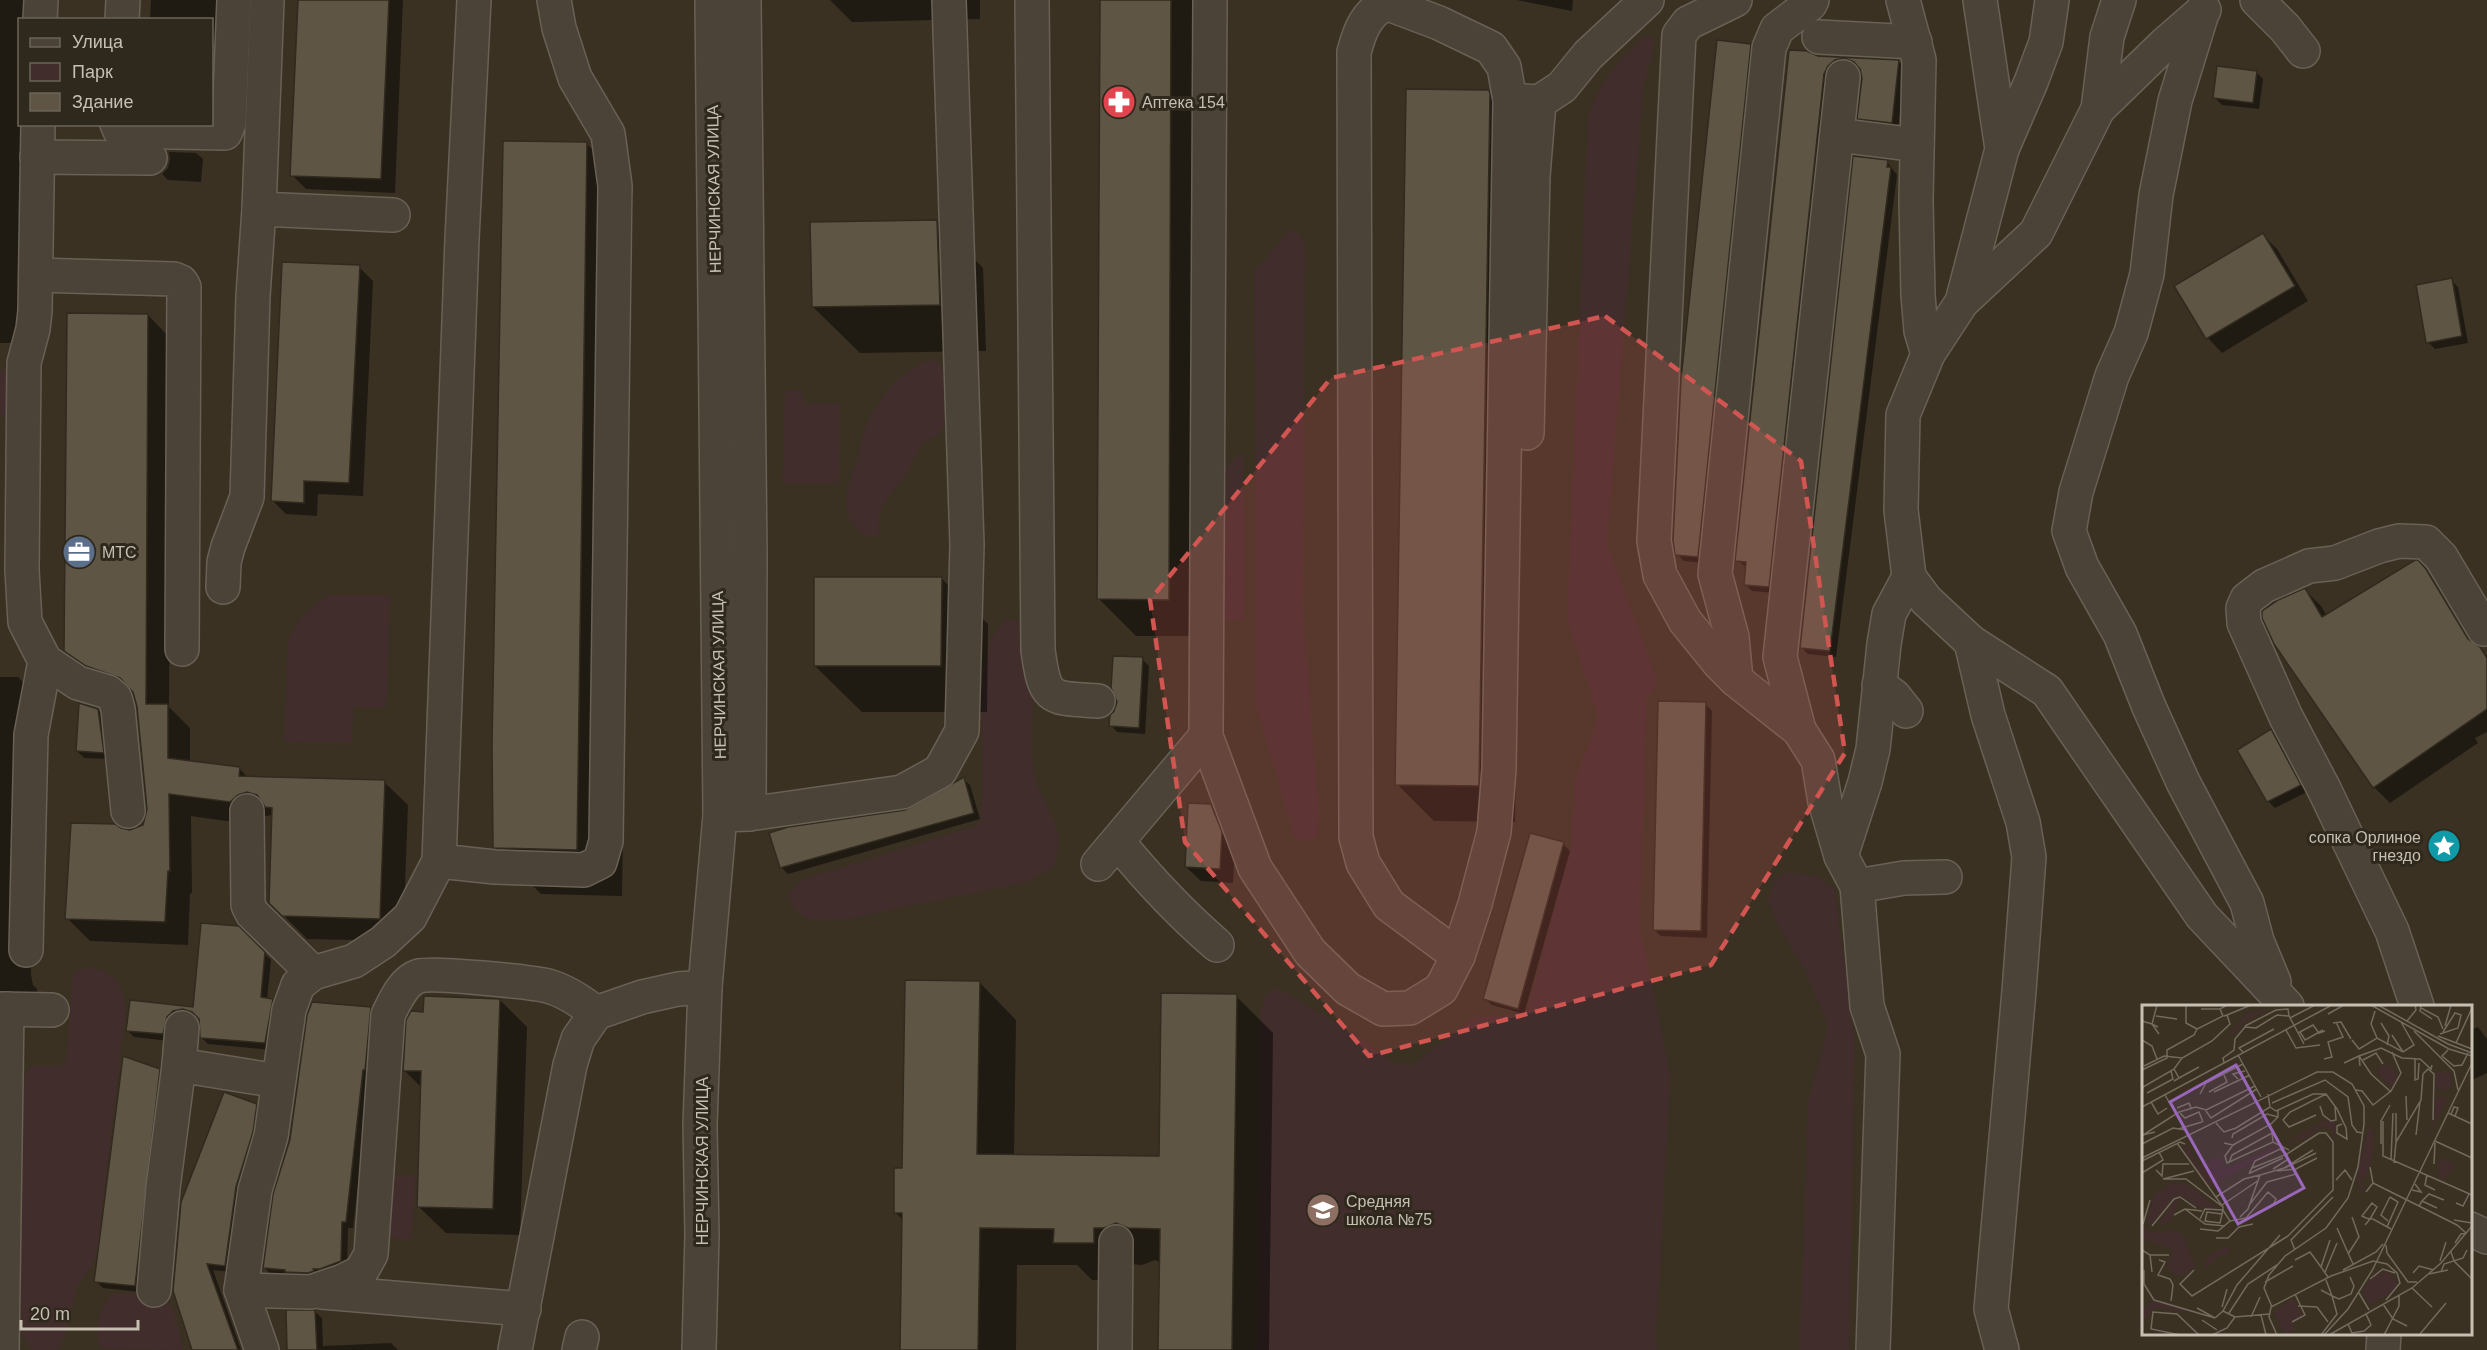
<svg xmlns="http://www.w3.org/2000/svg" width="2487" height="1350" font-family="Arial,sans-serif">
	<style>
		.green { fill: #422d2d }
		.shadow { fill: #0007 }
		.building { fill: #5e5545; stroke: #312a1e; stroke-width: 1.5 }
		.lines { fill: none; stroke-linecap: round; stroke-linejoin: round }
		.minor-casing { stroke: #696155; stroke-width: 36 }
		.minor { stroke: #4b4337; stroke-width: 33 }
		.marked { fill: #d15551; fill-opacity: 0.2; stroke: #d15551; stroke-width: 4.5; stroke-dasharray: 12 8; stroke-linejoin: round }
		.labels { text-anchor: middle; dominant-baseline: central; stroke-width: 6; stroke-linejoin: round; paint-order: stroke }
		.poi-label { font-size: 16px; fill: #c6bfb2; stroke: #2f281c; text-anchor: start }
		.street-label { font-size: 16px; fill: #c6bfb2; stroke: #2f281c }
		.inset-road { fill: none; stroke: #726a5c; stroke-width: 1.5 }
		.view { fill: #9967ba; fill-opacity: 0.15; stroke: #9967ba; stroke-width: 3 }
		.inset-edge { fill: none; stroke: #c6bfb2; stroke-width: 3 }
	</style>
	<rect width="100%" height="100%" fill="#3a3123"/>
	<g class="green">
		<path d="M1644,36L1652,38L1654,47L1643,87L1607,544L1657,679L1655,687L1646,702L1640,928L1670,1075L1656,1334L1657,1350H1257L1260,1011L1265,995L1275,987L1344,1027L1391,1061L1411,1066L1475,1017L1512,1015L1522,1017L1527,1010L1571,846L1575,780L1598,718L1567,620L1588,119C1601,79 1615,65 1644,36Z"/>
		<path d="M1291,229L1297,232L1305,243L1303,613L1319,815L1316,837C1308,842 1302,843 1294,837L1256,706L1255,271Z"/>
		<path d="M932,360L941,365L943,372L946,410L944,428L937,435L922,443L907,473L884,502L879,516L878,535L868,537C834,517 848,485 859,455C861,447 862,439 864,432C875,403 900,368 932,360Z"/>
		<path d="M0,369L12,372L9,417L0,416Z"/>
		<path d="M785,391H802L803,404L840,403L839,483L783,484Z"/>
		<path d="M1243,453L1244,620H1217V475Z"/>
		<path d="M327,595H390L386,707H353L352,743L284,742L288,641L300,619Z"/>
		<path d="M1008,619L1025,624L1033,685L1032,757L1035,781L1054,821L1059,839L1055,865L1030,881L846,919C821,921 796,925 789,895L795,886L805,879L979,825C989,783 967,639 1008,619Z"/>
		<path d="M1789,872L1815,876L1834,888L1854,1039L1849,1350H1800L1808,1103L1827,1032L1826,1019L1802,964L1780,929L1768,900L1775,879Z"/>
		<path d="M90,968C119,973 124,988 125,1014L96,1259L77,1286L66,1334L57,1350H32L21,1332L19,1317L25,1074L35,1066H60L66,1062L73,976L77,971Z"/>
		<path d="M385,1175L415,1176L411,1239L380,1237Z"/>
		<path d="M139,1293L169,1304L174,1314L183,1350L100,1349C94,1330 99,1310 111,1294Z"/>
	</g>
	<g class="shadow">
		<path d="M0,0H25L33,20H20V124H33V343H0Z"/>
		<path d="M151,0H222L217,127L212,124V20H150Z"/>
		<path d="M299,0H403L395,193L306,189L292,175Z"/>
		<path d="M830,0H980V19L852,22Z"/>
		<path d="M1101,0H1208L1205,636H1136L1099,599Z"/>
		<path d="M1517,0H1573L1572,11Z"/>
		<path d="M1750,45L1757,52L1704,563L1684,561L1677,554Z"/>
		<path d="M1818,57L1898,61L1905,68L1898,129L1866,125L1859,118L1863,78L1861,67L1852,65L1775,593L1752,591L1745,584L1747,568L1737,560Z"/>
		<path d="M2256,72L2263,79L2259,109L2222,105L2215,98Z"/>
		<path d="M1488,92L1526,129L1515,822L1434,821L1397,784Z"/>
		<path d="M586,143L633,190L622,896L541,894L494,847Z"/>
		<path d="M169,152L196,153L203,159L201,182L168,180L162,174L168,168L170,159Z"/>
		<path d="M1887,162L1897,175L1836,657L1808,654L1801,647Z"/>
		<path d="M937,221L983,268L986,351L860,353L813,307Z"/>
		<path d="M2262,234L2277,249L2308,301L2222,353L2208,338L2176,287Z"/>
		<path d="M359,267L373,281L363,496L318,494L317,516L286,514L272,500Z"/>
		<path d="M2451,280L2458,287L2468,343L2435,349L2428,342Z"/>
		<path d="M148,315L171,339L169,707L190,728V762L240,769L248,778L384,782L408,805L403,941L307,939L270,902L273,815H271L261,817L254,825L191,816L192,893L190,894L188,945L90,941L67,918L120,830L129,831L144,826L148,809L136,697L111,688L89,674L65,650Z"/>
		<path d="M2417,562L2442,587L2478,647L2487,656V732L2475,738L2478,743L2390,803L2374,787L2305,590L2321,606L2327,616Z"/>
		<path d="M941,578L988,624L987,712H862L815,666Z"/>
		<path d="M1142,659L1149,666L1145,734L1117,732L1111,725L1115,712Z"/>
		<path d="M0,677H18L42,702L36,760L31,975L33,985L37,989V998H16L0,1350Z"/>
		<path d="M1705,704L1712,711L1707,938L1661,936L1654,930Z"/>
		<path d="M98,710L105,717L110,759L84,758L77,751Z"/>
		<path d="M2271,731L2278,738L2307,792L2275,808L2268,801Z"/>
		<path d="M963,779L970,785L980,819L788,874L781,867L906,812L950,789L958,780Z"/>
		<path d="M1211,806L1225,820L1235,847L1233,883L1201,881L1186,867Z"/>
		<path d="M1563,844L1570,851L1524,1014L1492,1005L1485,999Z"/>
		<path d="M238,928L271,960L267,1000H273L279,1007L272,1050L208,1044L201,1037L200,1018L191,1016L169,1041L134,1037L128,1031L131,1001L195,1009Z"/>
		<path d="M979,982L1016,1020L1014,1156L1160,1158L1236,996L1273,1033L1269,1350H1160L1161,1263L1155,1260L1142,1265L1131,1264V1280H1092L1077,1265H1017L1016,1350H901L903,1220L896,1213L903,1170Z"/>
		<path d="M500,1000L527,1027L520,1235L446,1233L418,1206L422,1088L404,1070L424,1013Z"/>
		<path d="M370,1008L377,1015L353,1228H348L347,1268L320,1278L271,1275L265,1268Z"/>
		<path d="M2478,1027L2487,1039V1073L2470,1081V1030Z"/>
		<path d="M159,1070L166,1077L141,1292L103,1288L96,1281Z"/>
		<path d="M256,1105L263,1112L232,1272L213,1270L241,1350H193L174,1291Z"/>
		<path d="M315,1312L322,1318L323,1346L391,1343L398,1350H289Z"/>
	</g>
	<g class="building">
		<path d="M298,0H389L381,179L290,176Z"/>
		<path d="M1100,0H1171L1169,600L1097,599Z"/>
		<path d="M1717,40L1751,44L1698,557L1675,555L1673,540L1681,379Z"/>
		<path d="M1789,50L1807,51L1818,56L1899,60L1892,123L1857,119L1862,78L1860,69L1854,62L1844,58L1835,60L1828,66L1824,74L1769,587L1744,585L1746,562L1735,561Z"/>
		<path d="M2217,66L2257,71L2253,103L2213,98Z"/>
		<path d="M1406,89L1489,90L1490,94L1479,786L1395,785Z"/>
		<path d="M503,141L587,142L577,850L493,848L492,744Z"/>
		<path d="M1853,156L1888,160L1887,167H1891L1830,651L1800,648Z"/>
		<path d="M937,220L940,305L812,307L810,222Z"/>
		<path d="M2263,233L2295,286L2206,339L2174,286Z"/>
		<path d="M282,262L360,265L349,483L304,481V503L271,501Z"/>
		<path d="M2452,278L2462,336L2426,343L2416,285Z"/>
		<path d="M67,313L148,314L146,704H168V758L240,767L239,776L385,780L380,919L282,916L269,903L272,808L265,807L257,795L247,792L238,795L230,802L169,794L170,871H168L165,922L65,919L71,823L115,824L121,828L130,830L143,825L147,809L137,707L133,692L120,678L86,666L64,651Z"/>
		<path d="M2415,560H2418L2426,569L2468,639L2480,647L2487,658V709L2373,788L2274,644L2262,618V611L2278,600L2305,588L2322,617Z"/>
		<path d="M814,577H942L941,666H814Z"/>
		<path d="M1113,656L1143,657L1139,728L1109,726L1110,715L1114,711L1117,702L1111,688Z"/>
		<path d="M1658,701L1706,702L1701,931L1653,930Z"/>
		<path d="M79,703L98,709L104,753L76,751Z"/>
		<path d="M2271,729L2301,785L2267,802L2237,750Z"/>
		<path d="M964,777L974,813L780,868L769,833L788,827L905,810Z"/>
		<path d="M1188,803L1211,804L1222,832L1220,869L1185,867Z"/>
		<path d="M1530,833L1564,842L1518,1009L1483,999Z"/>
		<path d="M201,923L239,926L265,952L261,997L273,999L265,1043L200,1038L199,1019L192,1012L183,1009L173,1011L167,1017L163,1034L126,1031L130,1000L193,1007Z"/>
		<path d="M905,980L980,981L977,1154L1159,1156L1161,993L1237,994L1232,1350H1158L1160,1229L1128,1228L1116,1223L1104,1228H1094V1243H1053L1054,1229L980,1228L978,1350H900L902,1213H894V1168H902Z"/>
		<path d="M424,996L500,999L493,1209L417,1207L421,1071H403L406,1020L411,1011L423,1012Z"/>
		<path d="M312,1002L371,1007L365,1070H363L346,1222H342L341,1261L320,1269H313L314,1271L308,1273L285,1272V1270L263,1268L273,1194L290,1139L307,1015Z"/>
		<path d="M123,1056L160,1069L135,1286L94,1282Z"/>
		<path d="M224,1092L257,1104L253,1132L236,1187L225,1266L207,1264L238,1350H192L173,1291L181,1202Z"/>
		<path d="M286,1310H315L317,1350H287Z"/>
	</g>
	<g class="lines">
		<g class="minor-casing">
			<g id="minor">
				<path d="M744,0L750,555L749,814"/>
				<path d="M1032,0L1038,650C1045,701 1049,698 1098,701"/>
				<path d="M1735,0L1688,23L1679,35L1654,541L1660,575L1685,621L1719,663L1736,680L1799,730"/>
				<path d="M1903,0L1919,60L1916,200L1918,295L1921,331L1928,354"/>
				<path d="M1980,0L2002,149L1962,302L1928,354L1903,415L1901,510L1909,577L1926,600L1971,642L2047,691L2202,916L2287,1006"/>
				<path d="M2257,0L2285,28L2303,51"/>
				<path d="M2203,10L2175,101L2156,195L2147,274L2131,333L2112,376L2076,492L2069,531L2082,567L2120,634L2149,707L2183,782L2247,903L2257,941L2274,982"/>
				<path d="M40,20L41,0"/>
				<path d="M122,20L123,0"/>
				<path d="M1819,37L1915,42"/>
				<path d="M2098,109L2166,43L2204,10"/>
				<path d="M38,124L35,311L33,329L24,363L22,570L25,622L45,661L78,683L108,692L115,698L118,709L128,811"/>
				<path d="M117,124L120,131L225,133L229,123L234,0"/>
				<path d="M1837,135L1917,145"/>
				<path d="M2002,149L2031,82L2046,42L2052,0"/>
				<path d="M37,157L150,158"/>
				<path d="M259,209L393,215"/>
				<path d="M36,275L174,279L181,282L184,287L182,649"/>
				<path d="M1962,302L2036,233L2098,109L2107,37L2119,0"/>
				<path d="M1527,433L1533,176L1539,102"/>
				<path d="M223,587L224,562L228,547L247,497L253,296L259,209L267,0"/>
				<path d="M1971,642L1988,715L2023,822L2029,857L2019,991L1991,1309L2002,1350"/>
				<path d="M1736,680L1732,637L1715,574L1769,48L1777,29L1810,4L1812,0"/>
				<path d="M1879,685L1894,696L1906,711"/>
				<path d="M1206,736L1210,0"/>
				<path d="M247,811L248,905L252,913L313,973"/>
				<path d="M720,815L749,814L902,792L940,771L962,731L967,545L949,0"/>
				<path d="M1118,842C1149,880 1180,913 1217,945"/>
				<path d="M1841,856L1825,802L1818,760L1799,730L1780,657L1843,77"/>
				<path d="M439,861L495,867L584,870L600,862L606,841L615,186L608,134L575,78L559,28L554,0"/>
				<path d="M1098,864L1206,736L1255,868L1310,952L1348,989L1383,1009L1410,1008L1441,989L1458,956L1475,904L1494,832L1499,769L1510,100L1539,102L1562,87L1588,55L1647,0"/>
				<path d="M1857,886L1904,878L1945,877"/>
				<path d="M26,950L31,735L45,661"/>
				<path d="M1458,956L1389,905L1363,863L1356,837L1354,52C1360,30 1366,14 1386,3L1439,23L1491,48L1504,67L1510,100"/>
				<path d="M2417,1006L2392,931L2324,789L2286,717L2244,623L2243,608L2247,599L2264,586L2309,566L2335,563L2379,546L2399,541L2426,542L2441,557L2484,629"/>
				<path d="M0,1009L52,1010"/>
				<path d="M179,1065L182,1028"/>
				<path d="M2470,1229L2487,1237"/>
				<path d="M154,1290L163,1188L179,1065L278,1081"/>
				<path d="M241,1290L311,1292L343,1281L361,1272L371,1254L388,1015C395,1001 403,981 419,976C433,972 531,982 548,986C566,991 582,1002 596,1013"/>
				<path d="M322,1292L524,1309"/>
				<path d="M2,1350L7,1009"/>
				<path d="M262,1350L241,1290L255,1190L271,1136L289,1010L298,985L313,973L354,961L383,942L410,917L439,861L462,239L474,0"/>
				<path d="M515,1350L570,1065L578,1039L596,1013L642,997L678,989L705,987"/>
				<path d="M579,1350L582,1337"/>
				<path d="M699,1350L702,1235L700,1125L705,987L720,815L712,0"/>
				<path d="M1115,1350L1116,1242"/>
				<path d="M1873,1350L1883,1054L1867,1006L1857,886L1841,856L1865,782L1873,749L1884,644L1889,614L1909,577"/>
				<path d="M2383,1350L2384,1334"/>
			</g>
		</g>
		<use href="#minor" class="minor"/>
	</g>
	<path class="marked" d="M1605,316L1801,461L1845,753L1711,965L1369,1056L1185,842L1150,600L1331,378Z"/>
	<defs>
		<g id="pharmacy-disc" transform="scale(1.725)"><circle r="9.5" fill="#e0444e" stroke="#2f281c"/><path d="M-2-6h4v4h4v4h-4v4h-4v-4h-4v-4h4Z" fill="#fff"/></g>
		<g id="office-disc" transform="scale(1.725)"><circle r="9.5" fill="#5c6f8a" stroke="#2f281c"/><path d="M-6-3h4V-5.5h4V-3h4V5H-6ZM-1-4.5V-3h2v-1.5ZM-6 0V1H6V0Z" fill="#fff"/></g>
		<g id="sight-disc" transform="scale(1.725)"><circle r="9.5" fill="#0f9aa8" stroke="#2f281c"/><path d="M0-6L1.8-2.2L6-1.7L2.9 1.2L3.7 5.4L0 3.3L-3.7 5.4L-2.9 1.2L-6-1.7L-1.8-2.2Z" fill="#fff"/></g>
		<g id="school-disc" transform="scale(1.725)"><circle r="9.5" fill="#8d6e63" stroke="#2f281c"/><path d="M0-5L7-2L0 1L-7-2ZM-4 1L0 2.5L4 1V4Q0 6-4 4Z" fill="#fff"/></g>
	</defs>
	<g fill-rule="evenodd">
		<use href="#pharmacy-disc" x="1119" y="102"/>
		<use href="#office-disc" x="79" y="552"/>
		<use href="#sight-disc" x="2444" y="846"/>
		<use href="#school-disc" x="1323" y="1210"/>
	</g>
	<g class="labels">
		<g class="poi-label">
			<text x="1142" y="102">Аптека 154</text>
			<text x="102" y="552">МТС</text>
			<text x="2421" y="837" text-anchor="end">сопка Орлиное<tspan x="2421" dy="18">гнездо</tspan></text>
			<text x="1346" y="1201">Средняя<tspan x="1346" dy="18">школа №75</tspan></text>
		</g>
		<g class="street-label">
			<text transform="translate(714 189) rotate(-91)">НЕРЧИНСКАЯ УЛИЦА</text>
			<text transform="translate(719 675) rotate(-91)">НЕРЧИНСКАЯ УЛИЦА</text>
			<text transform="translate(702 1161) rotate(-90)">НЕРЧИНСКАЯ УЛИЦА</text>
		</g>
	</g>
	<g transform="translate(2142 1005)">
		<rect width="330" height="330" fill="#3a3123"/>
		<path d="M127,4L103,16L92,29L88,30L104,9ZM247,59L257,73L248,82L234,65ZM293,66L309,69L308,85L293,84ZM293,92L306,93L285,132L292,115ZM182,116L193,117L194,135L188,123L181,121L162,134L143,139ZM227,122L231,126V147L226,167L218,177L223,183L220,186L214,174ZM39,140L47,143L57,161L80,150V159L86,163L132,142L138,143L67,182ZM298,154L314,158L301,175L296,170ZM32,178H44L77,204L58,203L40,192L32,193L9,219L4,218L13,188ZM37,196L28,216L16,220L31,197ZM0,223L13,228L32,225L42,231L51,260L63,248L47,267L34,271L25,261L31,245L2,234ZM84,241L88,247L75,252L66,262L61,261L66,251ZM246,266L256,279L250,287L227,300L220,285L234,269ZM151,293L160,311L150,317L153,325L143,330L132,307ZM12,296L45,306L44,308L14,302L0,317V304Z" fill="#422d2d"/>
		<path class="inset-road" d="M15,0L10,19L16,22M44,0V18L55,24M229,0L307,44L330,51M236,0L306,39L330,48M279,0L278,6L290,14M279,3L296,12L301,24M59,4H78M233,6L229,19L235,33M186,9L202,0M85,10L109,0M14,11L35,14M148,13L173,0M0,16L10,19L17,29M265,16L274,5L273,0M191,18L199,17L209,34M239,18L247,31L245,40M103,21L134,5L146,4L147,11M303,21L309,0M144,25L154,43L178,40M272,26L312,66L316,85M158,27L163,35L181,25M156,28L171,20L177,28L183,26M298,29L316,23L319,10L313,8L301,27M250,30L261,47M296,31L330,44M0,35L10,41L15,54M210,35L217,44L235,33L261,47L272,40L259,17M314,38L330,3M306,45L300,51L312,61L320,60L326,48M101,47L97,43L132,24M96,50L119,92M273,53V75L276,74L277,58M182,54L190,52L186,37L201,32L194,17M221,55L234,48L241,59M82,58L81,53L92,45L93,34L103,22L114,23L135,10L147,11L162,39M202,58L217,51L218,61M2,61L22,51L40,53M32,64L40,53L70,36L88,19L85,10L82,11M0,65L25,53V45L52,30L55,24L81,11L78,4L85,0M37,73L57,62M96,74L91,69L103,66M214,85L220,86L231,100L249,86L259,68L250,47M0,86L1,82L32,64L37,73L32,76M67,87L85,77L82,70M72,87L108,70M249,87L229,69L217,51L239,43L260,53L278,54L289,64L290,60M5,88L31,74L29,66M58,89L64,78L101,59M23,90L27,97L45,88M264,91L265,115M9,97L16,109L25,103M130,98L183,75L206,92L210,120L215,127L221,128M178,101L181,110L189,116L194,115L193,102M0,102L190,0M128,102L134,106L171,89H184M35,103L47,98L49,103M64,106L69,113L115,84M38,108L43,113L57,107L61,117M254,108V137M306,108L330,119M309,109L312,102L316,103L313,111M174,110L147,122L141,115L148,107L184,89L195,104L204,123L205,134L195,128V121L200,119M241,116V151L330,190M74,118L82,127L94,123L128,102L126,89M36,124L60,117M13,127L1,130L37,107L54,102L64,105L113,81M274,130L278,97M90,133L91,129L125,109L136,112M293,136L330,153M35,138L81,202V205L78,218L63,216L65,207L80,209M82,138L91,140L83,151L85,158L131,137L147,145M0,139L31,123L44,125M239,139V116L248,100M91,140L129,119L136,112V104M0,153L175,67H191L210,79L222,101V119L216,162L206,193L184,223L143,251L127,270L122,283L130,302M249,154L251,108M0,156L38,137L43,139M87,158L90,150L130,128L131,137M252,158L254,137L279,95L281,69L286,64L292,69L291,115M292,159L293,138M110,163L145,149V155L131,164M143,163L174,148M14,165L20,171L21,159H47M52,166L21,174H44L81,202M135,166L154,164L175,153M0,168L21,155L17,147M108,168L141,153M285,170L283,180L293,185M194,175L203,165L210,175M231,178L315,220L324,228L319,229L313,238M270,185L279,187L273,179M224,187L231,178L228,162M74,192L102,174L118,170M280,196L287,189L302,195M314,198L321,201L327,189M108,199L125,177L154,169M80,200L117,175M277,201L280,196L295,203M43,204L63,219L83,221M32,210L43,204L60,206M98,212L106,204L118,170L142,163L171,145M312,215L330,218M88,216L104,213L126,187L134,194L131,200M246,216L239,210L248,192M1,219L8,195M223,220L228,214L235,202L230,198L220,211L224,213L228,214H231L249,224M10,221L32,194L38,192L54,203M245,222L256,197L248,192M195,223L211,259M58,224L76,226L88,216L81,205L63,204L58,214M74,233H86L97,222L111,219M244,240L245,248L266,277H275M0,245L8,250L10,267M153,245L149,235L191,192M309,247L312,256L330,274M206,249L217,232L210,212M8,250H27M17,255L23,257L16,270L28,274L31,280L29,296M153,255L168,247L179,262M298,256L304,237M2,265V279L12,295L73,313M52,265L38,279L50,291L146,231L191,185V137L184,128H177L145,149L138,144L113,156L107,169M201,265L234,247L241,239M183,267L195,238M299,267L302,259L321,253L325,245M271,268L277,261L292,265M287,269L306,265M189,271L231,256L245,259L255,268L258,278L244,295M186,272L179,262L188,235M228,274L241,264L253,268M123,277L151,261M270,283L290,302M179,285L190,291L184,275M217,288L227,305M190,291L197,294L209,289L212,281L208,272M241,299L251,314L265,321M156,301L175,302L186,317M80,302L85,284M55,303L73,313M81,306L95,280L138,230M87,308L106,279L135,260M119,310L124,330M93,312L127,309M109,312L118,292M73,313L81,306L93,312M60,315L75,325M150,317L163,310L153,289M206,319L210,328L222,326L229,320L224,309M278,329L304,298M38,330L9,324L11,307L35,309L57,330M70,330L85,323L93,312M135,330L127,312L129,302L191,270M179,330L195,309L190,291M182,330L206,304L231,264L330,58M187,330L270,283L299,258L330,221M242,330L257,301V290"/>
		<path class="view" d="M94,60L162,183L96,219L28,97Z"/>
		<rect width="330" height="330" class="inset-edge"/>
	</g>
	<rect x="18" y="18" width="195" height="108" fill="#2f281c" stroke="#6b6458" stroke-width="1.5"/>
	<rect x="30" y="38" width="30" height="9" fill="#4b4337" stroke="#6b6458" stroke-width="1.5"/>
	<text x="72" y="48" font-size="18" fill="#c6bfb2">Улица</text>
	<rect x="30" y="63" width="30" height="18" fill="#422d2d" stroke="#6b6458" stroke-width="1.5"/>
	<text x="72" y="78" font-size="18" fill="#c6bfb2">Парк</text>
	<rect x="30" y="93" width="30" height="18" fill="#5e5545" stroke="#6b6458" stroke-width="1.5"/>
	<text x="72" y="108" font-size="18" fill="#c6bfb2">Здание</text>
	<path d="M21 1320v9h117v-9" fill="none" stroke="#c6bfb2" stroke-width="3"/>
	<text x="30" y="1320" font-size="18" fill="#c6bfb2" stroke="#2f281c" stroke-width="4.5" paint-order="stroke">20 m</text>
</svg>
